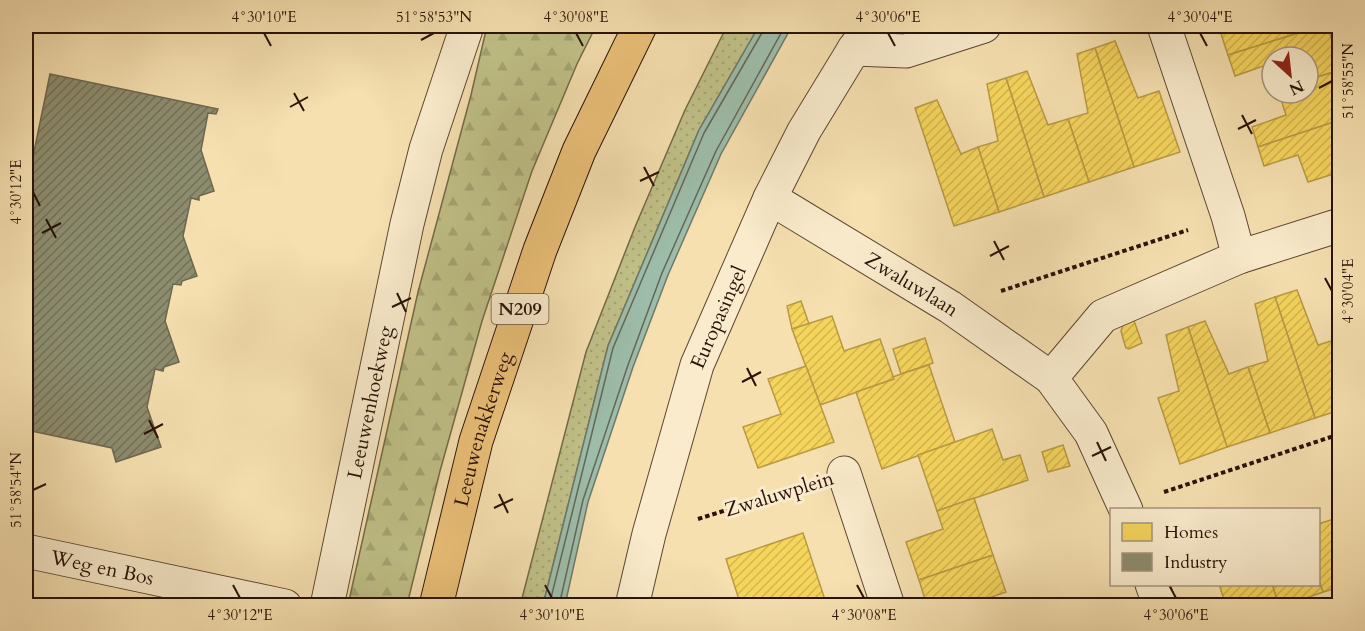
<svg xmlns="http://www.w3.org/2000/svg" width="1365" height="631" font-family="Cardo,serif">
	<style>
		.green { fill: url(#green-dots); stroke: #746a48; stroke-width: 1.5 }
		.forest { fill: url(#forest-firs); stroke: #746a48; stroke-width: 1.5 }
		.water { fill: #9dbdaa; stroke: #6e7969; stroke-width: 1.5 }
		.homes { fill: url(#homes-hatch); stroke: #b89a43; stroke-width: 1.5 }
		.industry { fill: url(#industry-hatch); stroke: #6e674f; stroke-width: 1.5 }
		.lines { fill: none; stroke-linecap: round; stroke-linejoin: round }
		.shore { stroke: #626859; stroke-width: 1.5 }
		.minor-casing { stroke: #5c4632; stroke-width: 35 }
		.major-casing { stroke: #281208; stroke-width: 35 }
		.path { stroke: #281208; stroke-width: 4; stroke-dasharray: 4.5 3; stroke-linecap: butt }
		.minor { stroke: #f9ebcc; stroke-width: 33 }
		.major { stroke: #ebc078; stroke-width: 33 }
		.ticks { fill: none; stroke: #281208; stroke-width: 2 }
		.labels { text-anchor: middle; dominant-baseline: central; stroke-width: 6; stroke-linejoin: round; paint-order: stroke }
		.shield { fill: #f9ebcc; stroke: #675343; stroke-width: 1.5 }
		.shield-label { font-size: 18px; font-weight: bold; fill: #281208 }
		.street-label { font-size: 20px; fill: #281208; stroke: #f9ebcc }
		.neatline { fill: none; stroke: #281208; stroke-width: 2 }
		.ticks-label { font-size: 15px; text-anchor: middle; fill: #281208 }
	</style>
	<defs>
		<pattern id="green-dots" width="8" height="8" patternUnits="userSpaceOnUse" patternTransform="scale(1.5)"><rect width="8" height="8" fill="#c0c188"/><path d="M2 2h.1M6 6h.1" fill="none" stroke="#a5a574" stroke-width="1.8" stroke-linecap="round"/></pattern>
		<pattern id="forest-firs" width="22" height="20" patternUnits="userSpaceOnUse" patternTransform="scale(1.5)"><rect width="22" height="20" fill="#c0c188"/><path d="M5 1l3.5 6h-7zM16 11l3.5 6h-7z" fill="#a5a574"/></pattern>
		<pattern id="homes-hatch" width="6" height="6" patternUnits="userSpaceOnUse" patternTransform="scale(1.5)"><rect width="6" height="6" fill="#f6d55c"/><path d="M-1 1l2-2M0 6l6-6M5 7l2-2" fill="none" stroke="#d3b64e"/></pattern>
		<pattern id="industry-hatch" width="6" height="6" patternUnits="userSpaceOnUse" patternTransform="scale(1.5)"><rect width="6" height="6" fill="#8c8c6e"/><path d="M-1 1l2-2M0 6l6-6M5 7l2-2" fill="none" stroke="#727158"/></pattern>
	</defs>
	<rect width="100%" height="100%" fill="#f6e0b0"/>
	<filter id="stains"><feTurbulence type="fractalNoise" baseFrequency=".00333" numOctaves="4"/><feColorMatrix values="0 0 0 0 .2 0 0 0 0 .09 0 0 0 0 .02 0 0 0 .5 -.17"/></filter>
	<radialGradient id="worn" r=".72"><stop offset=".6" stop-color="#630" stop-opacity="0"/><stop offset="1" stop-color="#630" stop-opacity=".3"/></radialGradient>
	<path class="green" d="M727,26H759L699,130L608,346L543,605L520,606L586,352L635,227L685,110Z"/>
	<path class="forest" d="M487,26H596L577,64L532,171L482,321L440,471L407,605H348L418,292L471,95Z"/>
	<path class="water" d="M759,26H792L721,154L668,275L633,367L588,502L565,605H543L608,346L699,130Z"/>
	<g class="homes">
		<path d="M1246,26H1321L1228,55L1221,34Z"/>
		<path d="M1321,26H1327L1340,63V70L1308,80V57H1272V72L1269,64L1235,76L1228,55Z"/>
		<path d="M1115,41L1138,98L1159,91L1180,152L1134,167L1095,48Z"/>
		<path d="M1095,48L1134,167L1089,182L1068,119L1088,113L1077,54Z"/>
		<path d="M1340,70V120L1258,147L1252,127L1286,115L1279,93H1308V80Z"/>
		<path d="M1027,71L1048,125L1068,119L1089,182L1044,197L1006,78Z"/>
		<path d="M1006,78L1044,197L999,212L978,147L998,141L987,84Z"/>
		<path d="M937,100L961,154L978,147L999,212L954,226L915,108Z"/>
		<path d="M1340,120V172L1308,182L1298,155L1264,166L1258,147Z"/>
		<path d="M1297,290L1318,345L1338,339L1340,344V410L1315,418L1275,297Z"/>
		<path d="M1275,297L1315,418L1270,433L1248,367L1268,361L1255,304Z"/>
		<path d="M801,301L809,324L792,329L787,306Z"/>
		<path d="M832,316L844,351L880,339L894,379L820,405L792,329Z"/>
		<path d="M1133,318L1142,343L1129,349L1126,348L1124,342L1121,331L1123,325Z"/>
		<path d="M1205,321L1229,374L1248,367L1270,433L1227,447L1188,327Z"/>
		<path d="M1188,327L1227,447L1180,464L1158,398L1179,391L1166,335Z"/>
		<path d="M925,338L933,363L901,374L893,349Z"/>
		<path d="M929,365L955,442L882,469L856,392L894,379L893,377L901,374Z"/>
		<path d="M806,366L834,442L758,468L743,427L781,414L768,379Z"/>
		<path d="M992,429L1003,460L1020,455L1028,480L937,511L918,455Z"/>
		<path d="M1063,445L1070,466L1048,472L1042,452Z"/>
		<path d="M974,498L993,555L919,580L906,542L943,529L937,511Z"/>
		<path d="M1340,517V587L1323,592L1318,578V524Z"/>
		<path d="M803,533L827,606H741L726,559Z"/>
		<path d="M993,555L1006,592L966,606H927L919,580Z"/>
		<path d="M1318,578L1323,592L1298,601L1300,606H1279L1272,584H1318Z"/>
		<path d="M1219,584H1272L1279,606H1226Z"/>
	</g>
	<g class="industry">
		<path d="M50,74L218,109L216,114L208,113L201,150L214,191L199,196V200L191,198L183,236L197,276L182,281L181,285L173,284L165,321L179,362L164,367L163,371L155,369L147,407L161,447L116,462L112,448L26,430V204L32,172L30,171Z"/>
		<path d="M26,170L32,172L26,204Z"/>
	</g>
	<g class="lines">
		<g class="shore">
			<path d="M549,606L613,348L704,133L763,31L764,26"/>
			<path d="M559,606L583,500L628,365L662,273L716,151L785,26"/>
		</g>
		<g class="minor-casing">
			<g id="minor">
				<path d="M1165,29L1228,216L1239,257"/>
				<path d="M854,49L906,51L984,26"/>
				<path id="s1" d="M770,198L950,307L1051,378L1091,433L1126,510"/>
				<path d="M1051,378L1103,316L1239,257L1340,225"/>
				<path d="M844,473L888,606"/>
				<path id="s2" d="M26,551L285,606"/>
				<path d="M1152,584L1160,606"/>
				<path id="s3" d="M327,606L407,224L426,149L467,26"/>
				<path id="s4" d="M632,606L649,534L697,365L770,198L804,131L854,49L871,26"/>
			</g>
		</g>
		<g class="major-casing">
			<g id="major">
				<path id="s5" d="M436,606L476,441L540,250L579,151L640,26"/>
			</g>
		</g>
		<g class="path">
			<path d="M1001,291L1188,230"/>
			<path d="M1164,492L1340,434"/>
			<path d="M698,519L803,486"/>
		</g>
		<use href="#minor" class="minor"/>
		<use href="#major" class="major"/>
	</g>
	<path class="ticks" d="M264,33L271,46M576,33L583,46M888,33L895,46M1200,33L1207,46M421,40L434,33M1319,88L1332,81M294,93L304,111M290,107L308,97M1242,115L1252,134M1238,129L1256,120M644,167L654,186M640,181L659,172M33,192L40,206M46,219L56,238M42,233L61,223M994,241L1004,260M990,256L1009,246M1325,278L1332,291M397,293L406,312M392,307L411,298M747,368L756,386M742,382L761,372M149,420L158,438M144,434L163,424M1097,442L1106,461M1092,456L1111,447M33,490L46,484M499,494L508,513M494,508L513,499M233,585L240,598M545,585L552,598M857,585L864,598M1169,585L1176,598"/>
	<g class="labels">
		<rect class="shield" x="491.5" y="294" width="57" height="30" rx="4.5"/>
		<g class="shield-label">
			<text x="520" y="309">N209</text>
		</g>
		<g class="street-label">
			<text stroke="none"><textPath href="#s1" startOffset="166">Zwaluwlaan</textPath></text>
			<text stroke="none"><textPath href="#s4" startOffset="302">Europasingel</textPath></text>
			<text stroke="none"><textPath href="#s3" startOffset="208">Leeuwenhoekweg</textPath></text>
			<text stroke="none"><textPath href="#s5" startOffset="183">Leeuwenakkerweg</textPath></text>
			<text transform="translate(779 494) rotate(-17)">Zwaluwplein</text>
			<text stroke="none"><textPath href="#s2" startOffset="78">Weg en Bos</textPath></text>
		</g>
	</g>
	<rect width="1365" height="631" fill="none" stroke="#f6e0b0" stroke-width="66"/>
	<rect x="1110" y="508" width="210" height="78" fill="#f9ebcc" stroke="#a5947e" stroke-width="1.5"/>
	<rect x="1122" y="523" width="30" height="18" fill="#f6d55c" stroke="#a5947e" stroke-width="1.5"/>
	<text x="1164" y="538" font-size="18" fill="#281208">Homes</text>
	<rect x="1122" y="553" width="30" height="18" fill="#8c8c6e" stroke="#a5947e" stroke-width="1.5"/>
	<text x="1164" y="568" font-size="18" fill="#281208">Industry</text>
	<g transform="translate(1290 75) rotate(153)"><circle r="28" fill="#f9ebcc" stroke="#a5947e" stroke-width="1.5"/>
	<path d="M0-4.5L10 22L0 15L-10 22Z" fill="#8f2418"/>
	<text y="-9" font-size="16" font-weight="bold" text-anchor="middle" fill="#281208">N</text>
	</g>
	<rect x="33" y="33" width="1299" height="565" class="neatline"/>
	<g class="ticks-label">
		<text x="264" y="22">4°30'10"E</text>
		<text x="434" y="22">51°58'53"N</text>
		<text x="576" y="22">4°30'08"E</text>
		<text x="888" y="22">4°30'06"E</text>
		<text x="1200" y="22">4°30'04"E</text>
		<text transform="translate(1348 81) rotate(-90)" y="5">51°58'55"N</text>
		<text transform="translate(16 192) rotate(-90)" y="5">4°30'12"E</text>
		<text transform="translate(1348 291) rotate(-90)" y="5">4°30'04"E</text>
		<text transform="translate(16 490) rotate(-90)" y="5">51°58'54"N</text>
		<text x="240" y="620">4°30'12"E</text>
		<text x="552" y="620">4°30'10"E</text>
		<text x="864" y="620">4°30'08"E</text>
		<text x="1176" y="620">4°30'06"E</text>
	</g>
	<rect width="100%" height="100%" filter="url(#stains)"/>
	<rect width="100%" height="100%" fill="url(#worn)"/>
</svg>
